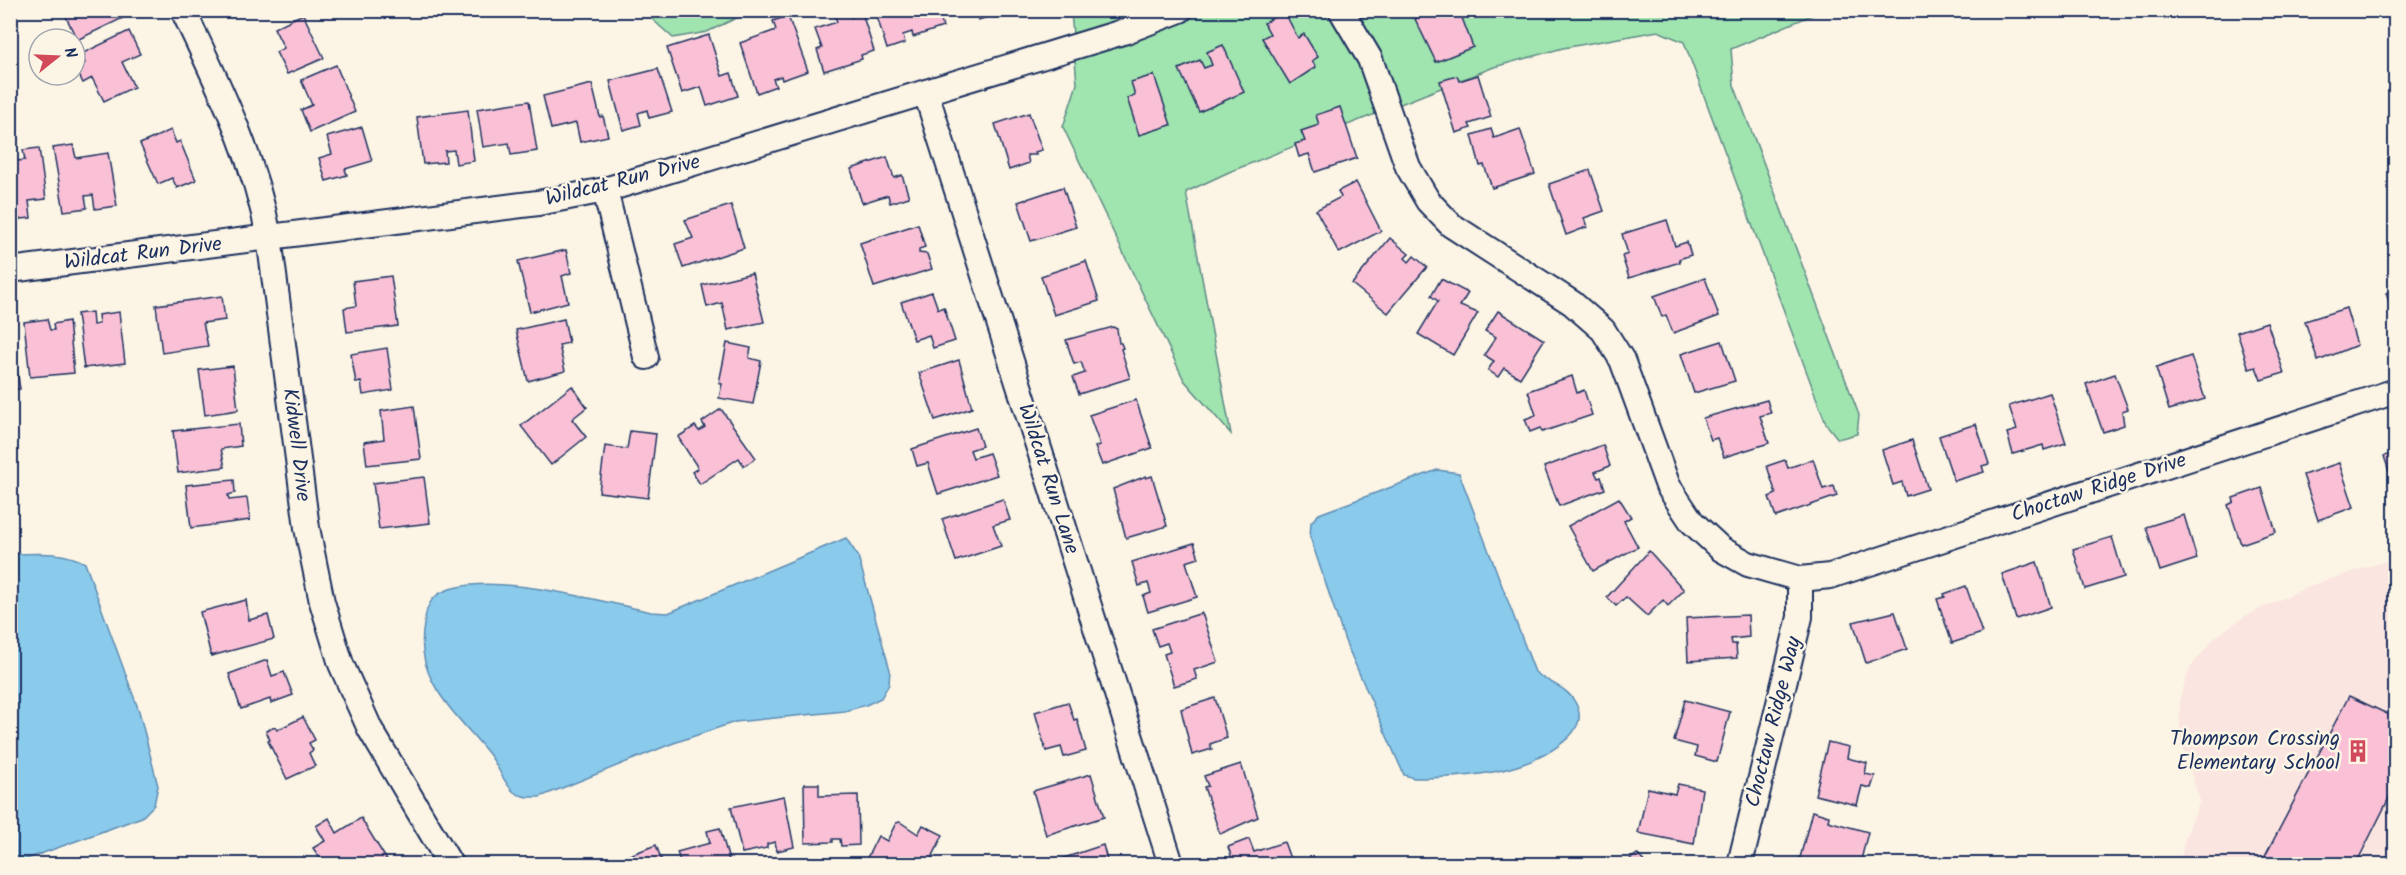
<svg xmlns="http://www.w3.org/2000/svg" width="2406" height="875" font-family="Kalam,sans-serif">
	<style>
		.built { fill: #fbe5e0 }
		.green { fill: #a0e4af; stroke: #5e8a86; stroke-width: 1.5 }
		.water { fill: #8acaeb; stroke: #5e8cb3; stroke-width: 1.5 }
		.building { fill: #fac1d6; stroke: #1b2f5e; stroke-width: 1.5 }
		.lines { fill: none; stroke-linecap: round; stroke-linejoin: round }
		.minor-casing { stroke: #1b2f5e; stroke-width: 28 }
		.minor { stroke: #fcf5e5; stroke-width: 24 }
		.labels { text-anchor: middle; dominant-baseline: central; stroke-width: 5; stroke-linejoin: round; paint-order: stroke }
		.street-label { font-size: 21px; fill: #1b2f5e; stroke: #fcf5e5 }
		.poi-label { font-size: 21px; fill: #1b2f5e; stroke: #fcf5e5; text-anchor: end }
	</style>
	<rect width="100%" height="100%" fill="#fcf5e5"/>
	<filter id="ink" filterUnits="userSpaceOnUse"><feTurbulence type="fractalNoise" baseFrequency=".0167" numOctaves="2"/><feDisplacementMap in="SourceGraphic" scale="12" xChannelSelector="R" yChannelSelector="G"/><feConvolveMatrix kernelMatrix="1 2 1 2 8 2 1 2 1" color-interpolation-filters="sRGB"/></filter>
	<g filter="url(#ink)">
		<path class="built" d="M2395,558V864H2180L2185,838L2200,801L2180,739V697L2190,668L2215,637L2245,616L2309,586Z"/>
		<g class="green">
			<path d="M643,11V10L751,11L707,32L673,38Z"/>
			<path d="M1071,11H1822L1731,49L1734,85L1859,415L1857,434L1838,439L1826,424L1684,42L1658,31L1563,48L1494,67L1229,172L1186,192L1231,434L1184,380L1063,127L1077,84Z"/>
		</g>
		<g class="water">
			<path d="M1437,470L1459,473L1535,672C1548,683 1566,686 1575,702C1583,716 1579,727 1568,738C1529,774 1465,778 1414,778L1404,775L1345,641L1310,537L1311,522L1319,514Z"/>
			<path d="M846,538L858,556L890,670L889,684L881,698L866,705L845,711L735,722L671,744L540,797C530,797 522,798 514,792C503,783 498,765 489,754C458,715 413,680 424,625C425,616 428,602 436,596C476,566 603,602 651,612L668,613Z"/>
			<path d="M10,554C36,554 62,550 85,563L139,711L158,786L154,805L142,817L13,864H10Z"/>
		</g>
		<g class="building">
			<path d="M63,10H119L123,18L77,40Z"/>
			<path d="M833,10H848L851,17L862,13L874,51L861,55L862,59L824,71L817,50L822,48L815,29L837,22Z"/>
			<path d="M875,10H938L943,27L913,37L912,32L903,35L905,43L887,49Z"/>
			<path d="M975,10H1001V13L978,20Z"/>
			<path d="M1436,10H1459L1473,47L1436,62L1415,19Z"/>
			<path d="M1284,11L1298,38L1304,34L1318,57L1312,61L1316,67L1290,84L1262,38L1270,34L1264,23Z"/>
			<path d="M303,14L324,58L287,74L276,52L284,48L274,28Z"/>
			<path d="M788,16L808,71L782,80L781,76L773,79L776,86L757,93L740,43L776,30L773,21Z"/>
			<path d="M129,31L140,54L122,62L134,87L104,101L92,78L83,83L75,67L85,63L81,54Z"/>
			<path d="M709,35L722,76L731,73L738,96L707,106L701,87L682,93L667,48Z"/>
			<path d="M1223,45L1244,92L1199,112L1179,69L1200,60L1204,68L1212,65L1207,52Z"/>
			<path d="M336,65L355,112L310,132L301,110L312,105L301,80Z"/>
			<path d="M658,69L672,112L649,118L647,110L638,113L641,125L623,130L610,81Z"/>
			<path d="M1154,75L1171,125L1139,135L1127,98L1135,95L1131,82Z"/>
			<path d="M1478,75L1491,117L1469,124L1471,128L1456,133L1440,81L1457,76L1459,81Z"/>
			<path d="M592,84L600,117L603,116L608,136L580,142L576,123L551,129L543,96Z"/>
			<path d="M529,101L537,151L511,155L509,143L483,147L477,109Z"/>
			<path d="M1340,107L1357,158L1315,172L1309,154L1299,157L1295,144L1305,141L1301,131L1319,125L1316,115Z"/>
			<path d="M468,110L474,161L456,164L454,150L445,151L446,162L423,164L417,117Z"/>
			<path d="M1029,113L1042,150L1035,152L1036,155H1027L1029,163L1009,170L995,124Z"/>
			<path d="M362,127L372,161L345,169L347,175L326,181L319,158L332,154L327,137Z"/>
			<path d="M1491,129L1494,138L1520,129L1535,174L1492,188L1484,165L1480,166L1472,135Z"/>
			<path d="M171,130L176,143L180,141L196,180L177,188L172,178L158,184L140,144Z"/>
			<path d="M73,145L76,158L108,153L117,206L95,209L93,195L85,196L87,208L64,211L53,148Z"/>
			<path d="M39,148L46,199L29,201L31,218L10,220V162L25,160L23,150Z"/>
			<path d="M887,157L894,178L902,175L909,197L890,203L888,195L862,203L851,169Z"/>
			<path d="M1590,170L1604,211L1584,218L1587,227L1566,235L1549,184Z"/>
			<path d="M1356,182L1381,231L1339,253L1316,210L1341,197L1338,191Z"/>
			<path d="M1063,187L1076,227L1031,241L1018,202Z"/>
			<path d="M731,205L744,248L683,268L675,244L693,238L685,220Z"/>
			<path d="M1667,220L1675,246L1687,242L1691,255L1679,259L1680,262L1629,278L1622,256L1628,254L1622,234Z"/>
			<path d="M918,224L925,247L919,249V253L927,254L932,269L874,287L860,243Z"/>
			<path d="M1390,238L1409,254L1405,258L1409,262L1414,256L1427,267L1388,313L1352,284Z"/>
			<path d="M566,250L571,273L562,276L568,302L530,312L518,261Z"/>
			<path d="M1086,261L1099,301L1054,315L1041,276Z"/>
			<path d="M752,273L764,322L728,330L722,303L707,307L702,285Z"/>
			<path d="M391,276L398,326L347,332L344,308L356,306L353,281Z"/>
			<path d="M1705,278L1719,316L1673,333L1666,315L1662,317L1654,296Z"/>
			<path d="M1441,279L1468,293L1460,306L1478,313L1453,355L1418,334L1438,301L1431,296Z"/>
			<path d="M2396,289V323L2386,293Z"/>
			<path d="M932,292L938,309L944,307L955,341L933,348L929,335L914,340L901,302Z"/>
			<path d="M222,296L225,320L203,323L208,346L162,353L156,305Z"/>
			<path d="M2346,308L2357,345L2318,361L2305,321Z"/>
			<path d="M1498,311L1544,340L1520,378L1504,368L1498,377L1488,370L1494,361L1484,355L1496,337L1485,331Z"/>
			<path d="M92,312L93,325L99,324L98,315L119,312L125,363L84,368L77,314Z"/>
			<path d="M47,319L50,330H54L53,324L69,321L74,373L30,377L24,322Z"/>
			<path d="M564,319L569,343L559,345L565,371L528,381L516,330Z"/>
			<path d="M2267,322L2284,373L2261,380L2256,367L2249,369L2237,332Z"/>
			<path d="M10,326L20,389L10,390Z"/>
			<path d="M1113,327L1117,329L1119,343H1121L1123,348L1121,349L1130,378L1079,394L1073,377L1085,373L1081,362L1074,364L1066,340Z"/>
			<path d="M1722,341L1735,381L1694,393L1681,354Z"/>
			<path d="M727,343L751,348L749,358L761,361L753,404L719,398L722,384L719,383Z"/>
			<path d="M387,348L393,390L363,395L361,382L356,383L351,354Z"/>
			<path d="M2191,356L2205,399L2169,410L2156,368Z"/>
			<path d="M959,360L972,408L935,420L919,373Z"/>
			<path d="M233,366L238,410L205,415L199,370Z"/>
			<path d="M2115,374L2128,409L2122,411L2124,425L2103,432L2086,384Z"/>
			<path d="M1572,376L1577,393L1584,390L1592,415L1542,432L1540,428L1530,432L1525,419L1536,415L1528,391Z"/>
			<path d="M572,386L587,407L572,419L586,437L551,465L521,426Z"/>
			<path d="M2050,393L2066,443L2044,450L2043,445L2013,454L2007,433L2017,430L2009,406Z"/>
			<path d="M1136,400L1152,448L1102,465L1095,447L1100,445L1089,415Z"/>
			<path d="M1767,400L1771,413L1760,416L1769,443L1724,457L1717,438L1711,440L1703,418Z"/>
			<path d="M414,406L421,459L367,465L364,442L384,439L381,411Z"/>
			<path d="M721,409L756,458L744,466L739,458L700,484L692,472L698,468L678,437L695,426L699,431L705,427L702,422Z"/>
			<path d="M239,424L241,446L221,449L225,467L178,473L173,431Z"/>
			<path d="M1976,424L1989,464L1982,466L1984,472L1954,481L1939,436Z"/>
			<path d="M976,428L982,446L970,450L973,458L989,453L997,475L938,494L928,463L917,466L912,449Z"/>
			<path d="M630,431L656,434L648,498L599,492L605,446L627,449Z"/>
			<path d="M1912,440L1928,489L1906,496L1902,482L1893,485L1882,450Z"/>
			<path d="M1603,445L1610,466L1595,472L1598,478L1601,477L1605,489L1559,506L1544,467Z"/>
			<path d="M2396,453V493L2384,456Z"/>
			<path d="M1813,459L1823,489L1834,486L1837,496L1776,517L1769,497L1776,494L1767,466L1785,460L1788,468Z"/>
			<path d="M2339,463L2354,507L2318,520L2303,475Z"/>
			<path d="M1146,476V478L1152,476L1167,526L1126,538L1113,489Z"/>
			<path d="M424,477L430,523L379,529L373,483Z"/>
			<path d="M234,480L235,493L228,495L229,500L247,498L250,520L191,528L186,485Z"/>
			<path d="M2262,488L2276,532L2241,544L2228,505L2234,502L2233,498Z"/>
			<path d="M1619,498L1631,517L1624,521L1638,547L1593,571L1568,526Z"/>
			<path d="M1003,499L1010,520L993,525L1001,546L956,561L942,519Z"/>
			<path d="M2184,515L2197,559L2160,571L2146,527Z"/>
			<path d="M2112,537L2124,577L2085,589L2073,549Z"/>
			<path d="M1194,543L1199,558L1186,562L1197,597L1148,612L1143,596L1151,593L1148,583L1139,586L1132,562Z"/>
			<path d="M1649,551L1684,590L1668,606L1663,600L1647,616L1626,597L1616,606L1607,597Z"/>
			<path d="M2037,562L2051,607L2016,619L2002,574Z"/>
			<path d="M1966,586L1982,633L1952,643L1937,599L1945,597L1944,594Z"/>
			<path d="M246,600L249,620L268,615L274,639L211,656L200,612Z"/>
			<path d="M1895,612L1907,649L1866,663L1853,622Z"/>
			<path d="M1202,613L1218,662L1194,670L1197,679L1174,686L1164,654L1170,652L1167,643L1158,646L1152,629Z"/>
			<path d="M1748,615L1749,637L1731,639L1732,644H1736L1737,658L1688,661L1686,618Z"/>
			<path d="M267,660L272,676L284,672L293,695L271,703L270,699L241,709L229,674Z"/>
			<path d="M2349,696L2396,718V784L2356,864H2261Z"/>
			<path d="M1215,698L1227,738L1210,744L1212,749L1192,755L1181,709Z"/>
			<path d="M1685,700L1730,712L1717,762L1695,756L1697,747L1674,741Z"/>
			<path d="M1068,702L1074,720L1077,719L1086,751L1064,757L1061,747L1046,751L1035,712Z"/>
			<path d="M303,717L315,740L309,743L313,750L309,753L315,766L287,779L268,741L270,740L266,731L275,727L277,730Z"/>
			<path d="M1828,742L1849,747L1847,758L1867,763L1865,774L1875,776L1871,788L1862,786L1857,805L1815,795Z"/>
			<path d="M1241,764L1258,817L1220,834L1204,787L1208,786L1204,776Z"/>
			<path d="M1091,774L1104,817L1046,835L1033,791Z"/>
			<path d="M804,784H819V796L858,795L859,845L841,846L840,839H833V842L805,843Z"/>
			<path d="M1678,784L1702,789L1694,844L1638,833L1648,788L1675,794Z"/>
			<path d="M784,796L794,847L777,851L775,842L767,844V848L742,853L731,807Z"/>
			<path d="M1812,811L1829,816L1828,821L1868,832L1860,864L1799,862Z"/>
			<path d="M329,818L337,833L361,818L388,862L383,864H324L313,848L325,841L316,826Z"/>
			<path d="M900,822L918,834L923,825L943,835L929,864H905L901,861L899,864H879L867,858L878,836L887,841L896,823Z"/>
			<path d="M720,828L730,864H681L677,852L710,843L707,831Z"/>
			<path d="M1249,839L1254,852L1284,842L1292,864H1227L1225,860L1232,858L1228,847Z"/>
			<path d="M656,845L663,864H619L617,860Z"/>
			<path d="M1103,845L1107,860L1104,861L1105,864H1056L1055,861Z"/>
			<path d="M1637,854L1646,864H1624Z"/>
		</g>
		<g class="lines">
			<g class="minor-casing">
				<g id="minor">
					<path d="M183,10C219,87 253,153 269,237L307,528L322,602L341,664L370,729L450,864"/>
					<path d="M1341,10L1370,59L1408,167L1428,201L1451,225L1572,303L1603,330L1622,360L1668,486L1692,522L1721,549L1748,564L1800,579L1830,576L2396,391"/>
					<path d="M926,93L1171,864"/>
					<path d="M605,190L646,357"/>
					<path d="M10,270L538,203L605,190L1126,31L1180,10"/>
					<path d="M1740,864L1800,617V579"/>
				</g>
			</g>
			<use href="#minor" class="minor"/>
		</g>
	</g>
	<defs>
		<g id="building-bare" transform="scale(1.8)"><path d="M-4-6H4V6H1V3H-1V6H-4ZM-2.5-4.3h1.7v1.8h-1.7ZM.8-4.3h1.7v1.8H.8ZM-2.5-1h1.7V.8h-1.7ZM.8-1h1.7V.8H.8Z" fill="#d1495b" stroke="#fcf5e5" stroke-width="2.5" paint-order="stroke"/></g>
	</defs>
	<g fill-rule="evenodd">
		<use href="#building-bare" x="2358" y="751"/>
	</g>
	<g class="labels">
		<g class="street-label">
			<text transform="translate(623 181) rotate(-14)">Wildcat Run Drive</text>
			<text transform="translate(143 254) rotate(-7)">Wildcat Run Drive</text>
			<text transform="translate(296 445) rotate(83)">Kidwell Drive</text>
			<text transform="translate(1048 479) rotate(72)">Wildcat Run Lane</text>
			<text transform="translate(2099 488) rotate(-18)">Choctaw Ridge Drive</text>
			<text transform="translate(1774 722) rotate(-76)">Choctaw Ridge Way</text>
		</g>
		<g class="poi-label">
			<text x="2340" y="739">Thompson Crossing<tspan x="2340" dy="24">Elementary School</tspan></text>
		</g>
	</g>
	<rect width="2406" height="875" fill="none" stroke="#fcf5e5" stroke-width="36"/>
	<rect x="18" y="18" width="2370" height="839" fill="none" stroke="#1b2f5e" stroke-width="2" filter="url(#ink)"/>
	<g transform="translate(57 57) rotate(72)"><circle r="28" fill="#fcf5e5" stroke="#a2a6af" stroke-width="1.5"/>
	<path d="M0-4.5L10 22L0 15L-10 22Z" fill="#d1495b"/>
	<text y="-9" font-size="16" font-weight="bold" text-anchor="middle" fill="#1b2f5e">N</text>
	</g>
</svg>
